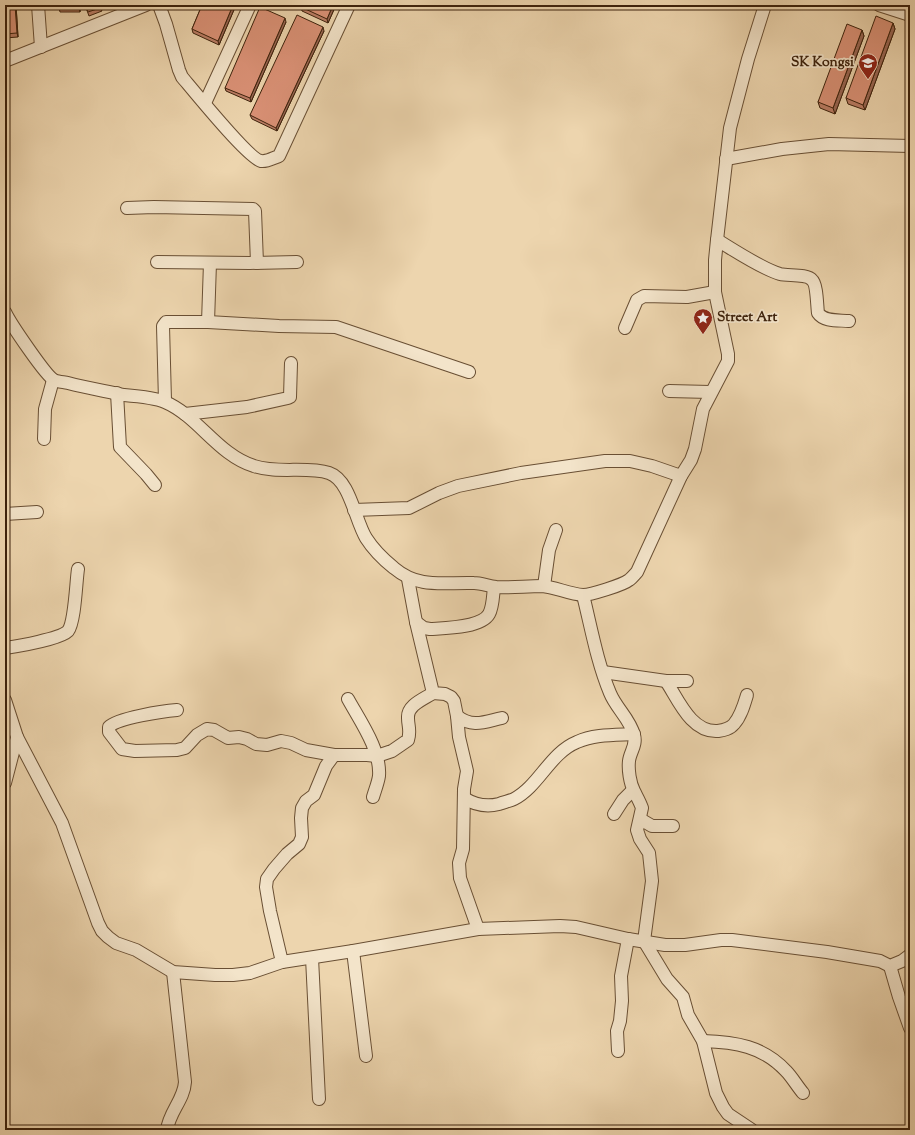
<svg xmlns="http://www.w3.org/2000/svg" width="915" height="1135" font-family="'Sorts Mill Goudy',serif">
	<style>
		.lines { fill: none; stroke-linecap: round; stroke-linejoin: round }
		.minor-casing { stroke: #694f34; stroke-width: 14 }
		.minor { stroke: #f3e4ca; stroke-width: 12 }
		.wall { fill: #bb7d65; stroke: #3d220c }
		.shaded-wall { fill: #996653; stroke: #3d220c }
		.building { fill: #da9176; stroke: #3d220c }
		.labels { text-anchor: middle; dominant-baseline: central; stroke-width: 3.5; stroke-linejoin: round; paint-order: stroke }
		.poi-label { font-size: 14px; font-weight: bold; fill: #3d220c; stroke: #f3e4ca; text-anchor: end }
	</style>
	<rect width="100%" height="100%" fill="#edd5ae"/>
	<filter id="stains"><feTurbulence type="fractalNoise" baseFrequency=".005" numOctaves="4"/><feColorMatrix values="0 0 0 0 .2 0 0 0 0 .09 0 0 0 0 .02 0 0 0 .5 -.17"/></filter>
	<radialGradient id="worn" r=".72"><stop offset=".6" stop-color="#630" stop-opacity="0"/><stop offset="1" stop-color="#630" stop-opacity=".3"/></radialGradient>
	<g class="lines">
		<g class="minor-casing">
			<g id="minor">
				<path d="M38,5L41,47"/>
				<path d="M159,5L166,24L179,70L182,77C193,90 249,159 261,161C267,162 273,158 279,156L349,5"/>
				<path d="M879,5L910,15"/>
				<path d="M5,61L146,5"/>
				<path d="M205,103L250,5"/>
				<path d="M726,159L782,149L829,144L910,146"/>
				<path d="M127,208L154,207L253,209L255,211L257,263"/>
				<path d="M717,240C734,250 762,269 780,274C788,276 807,274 812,280C817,284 817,306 818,313C824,322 839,320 849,321"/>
				<path d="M157,262L250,263L297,262"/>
				<path d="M5,312C10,323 46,376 54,380C58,382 64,382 68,383C87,388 106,391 124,395C136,396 156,398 165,402C198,416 218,455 254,466C277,474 307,466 329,473C350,480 355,520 366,538C373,549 384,560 394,568C419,589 443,582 474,583C481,583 488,586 496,587C511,588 526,586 542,586C555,587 569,594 583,595C590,595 623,585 629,580C632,578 635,574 637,572L681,476L691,460L695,449L703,409L728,361V354L715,292V260L717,240L730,128L748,59L765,5"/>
				<path d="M208,322L210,263"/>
				<path d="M625,328L637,300L644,296L687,297L715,292"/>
				<path d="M669,391L710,392"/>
				<path d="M117,393L120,447L146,474L155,485"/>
				<path d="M165,401L163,326L166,322H208L279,326L336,327L469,372"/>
				<path d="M185,414L247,407L288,398L290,397L291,363"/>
				<path d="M44,439L45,409L53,380"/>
				<path d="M354,510L409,508L439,493L458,486L521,473L605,461H630L652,466L681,476"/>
				<path d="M5,514L37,512"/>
				<path d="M408,579L416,622L433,693L445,694L451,697L454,701L457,716L459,737L467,771L464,789L463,849L459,863L460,878L478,929"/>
				<path d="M544,586L549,550L556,530"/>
				<path d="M583,595C591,627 597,662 610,693C616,708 630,719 634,735C637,745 630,752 629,761C628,770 630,783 634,791C637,797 640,802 642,808L637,830L640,839L649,853L652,881L644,941L667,979L683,997L688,1015L703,1041L716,1093L723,1107L728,1114L752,1130"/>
				<path d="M416,622L424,628L430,629C445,628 481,628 489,614C493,607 493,595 494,587"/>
				<path d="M5,648C18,646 60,639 68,631C75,622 76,582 78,569"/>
				<path d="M603,672L666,681H687"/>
				<path d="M666,681C678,699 691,733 718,731C724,730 730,729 734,724C741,716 744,705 747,695"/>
				<path d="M348,699C360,721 381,750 379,776C378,783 375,790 373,797"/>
				<path d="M5,700L17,737L5,783"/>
				<path d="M177,710C164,711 117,718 109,727V732L122,749L135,751L177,750L185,748L197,735L207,729L214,730L228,738L239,737L247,739L256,744L267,745L281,741L291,743L306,750L334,755H367L377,756L392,751L408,740C411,731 408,726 408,718C407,705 424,699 433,693"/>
				<path d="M457,716C473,728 484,722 502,718"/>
				<path d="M17,737L62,823L98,923L102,931L108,937L116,943L136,950L173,972L215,975H233L250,973L282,962L353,951L478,929L560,926L576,927L628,939L665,945H685L721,940H732L827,952L880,961L890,966L902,961L910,955"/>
				<path d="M464,798C475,805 487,807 499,804C504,802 510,801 514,799C539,786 550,753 577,742C594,734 616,735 634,734"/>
				<path d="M614,814L623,800L633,790"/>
				<path d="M640,819L652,826H673"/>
				<path d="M353,951L366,1056"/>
				<path d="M312,958L319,1099"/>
				<path d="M282,962L270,911L266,887L267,879L274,869L287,854L299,844L302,837L301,818L302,808L306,801L314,795L326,766L334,755"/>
				<path d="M890,966L899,997L910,1028"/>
				<path d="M703,1041C735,1042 763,1046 786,1071C792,1077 797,1086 803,1093"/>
				<path d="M618,1051L617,1031L620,1021L622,1001L621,976L628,939"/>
				<path d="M167,1130C169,1112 184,1100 185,1082L173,972"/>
			</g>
		</g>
		<use href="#minor" class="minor"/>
	</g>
	<g class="wall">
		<path d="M5,5H16L18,37L5,38Z"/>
		<path d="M59,5H80V12H60L59,8Z"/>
		<path d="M85,5H99L102,11L89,16Z"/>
		<path d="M202,5H236L219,45L193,33L192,29Z"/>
		<path d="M301,5H336L328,23L302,11L301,7Z"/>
		<path d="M892,5H910V11Z"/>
		<path d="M286,22L251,102L226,91L225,88Z"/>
		<path d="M893,23L895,29L865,110L848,104L846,98Z"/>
		<path d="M862,30L864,36L835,114L820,108L818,102Z"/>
		<path d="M324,31L277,131L252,119L250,115Z"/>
	</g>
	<g class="shaded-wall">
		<path d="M15,5H16L18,37L17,33Z"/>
		<path d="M79,5H80V12L79,8Z"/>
		<path d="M233,5H236L219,45L218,41Z"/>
		<path d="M333,5H336L328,23L327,19Z"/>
		<path d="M285,18L286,22L251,102L250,98Z"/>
		<path d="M893,23L895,29L865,110L863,105Z"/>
		<path d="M323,27L324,31L277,131L276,128Z"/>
		<path d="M862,30L864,36L835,114L833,108Z"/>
	</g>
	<g class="building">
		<path d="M5,5H15L17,33L5,34Z"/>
		<rect x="59" y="5" width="20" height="3"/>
		<path d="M85,5H99L100,8L88,12Z"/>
		<path d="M202,5H233L218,41L192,29Z"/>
		<path d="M301,5H333L327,19L301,7Z"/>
		<path d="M260,7L285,18L250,98L225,88Z"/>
		<path d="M297,15L323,27L276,128L250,115Z"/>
		<path d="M876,16L893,23L863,105L846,98Z"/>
		<path d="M847,24L862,30L833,108L818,102Z"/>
	</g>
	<defs>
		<g id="school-pin" transform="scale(1)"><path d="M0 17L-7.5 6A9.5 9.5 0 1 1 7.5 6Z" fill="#8f2418" stroke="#f3e4ca"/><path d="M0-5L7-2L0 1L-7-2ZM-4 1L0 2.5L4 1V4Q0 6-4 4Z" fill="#fff"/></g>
		<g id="sight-pin" transform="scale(1)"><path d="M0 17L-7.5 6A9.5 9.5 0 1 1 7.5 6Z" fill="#8f2418" stroke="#f3e4ca"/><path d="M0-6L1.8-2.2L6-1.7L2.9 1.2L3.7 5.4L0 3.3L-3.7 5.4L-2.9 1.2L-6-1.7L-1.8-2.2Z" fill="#fff"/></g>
	</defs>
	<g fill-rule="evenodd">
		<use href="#school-pin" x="868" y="63"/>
		<use href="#sight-pin" x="703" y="318"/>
	</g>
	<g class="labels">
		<g class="poi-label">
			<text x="854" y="63">SK Kongsi</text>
			<text x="717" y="318" text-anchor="start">Street Art</text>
		</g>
	</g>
	<rect width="915" height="1135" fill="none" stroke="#edd5ae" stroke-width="20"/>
	<rect x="6" y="6" width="903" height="1123" fill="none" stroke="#3d220c" stroke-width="2"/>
	<rect x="10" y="10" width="895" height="1115" fill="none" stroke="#3d220c"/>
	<rect width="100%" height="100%" filter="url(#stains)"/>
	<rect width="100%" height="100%" fill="url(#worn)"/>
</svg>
